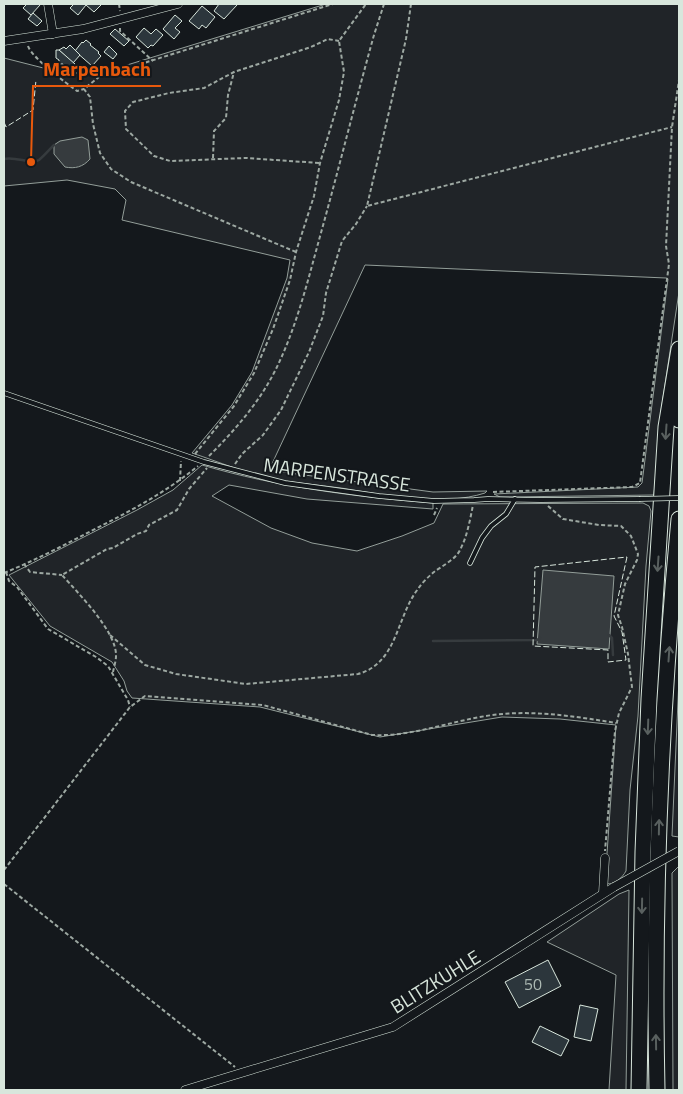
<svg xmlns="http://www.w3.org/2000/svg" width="683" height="1094" font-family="'Titillium Web',sans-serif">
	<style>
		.green { fill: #202428; stroke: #939e99 }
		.water { fill: #363b3e; stroke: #939e99 }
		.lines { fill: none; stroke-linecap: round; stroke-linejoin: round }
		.stream { stroke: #363b3e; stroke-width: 2.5 }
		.building { fill: #2c363c; stroke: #d8e6dc }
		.lane-casing { stroke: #d8e6dc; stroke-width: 5.5 }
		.street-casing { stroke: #d8e6dc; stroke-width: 9 }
		.highway-casing { stroke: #d8e6dc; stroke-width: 17 }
		.path { stroke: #9da8a2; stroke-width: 2; stroke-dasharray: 4 2.5; stroke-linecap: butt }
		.lane { stroke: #14181c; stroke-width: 4 }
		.street { stroke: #14181c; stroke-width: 8 }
		.highway { stroke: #14181c; stroke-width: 15 }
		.lane-bridge-casing { stroke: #d8e6dc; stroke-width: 5.5; stroke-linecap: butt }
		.street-bridge-casing { stroke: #d8e6dc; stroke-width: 9; stroke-linecap: butt }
		.lane-bridge { stroke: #14181c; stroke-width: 4 }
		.street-bridge { stroke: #14181c; stroke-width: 8 }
		.fence { stroke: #d8e6dc; stroke-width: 1; stroke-dasharray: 6 2.5; stroke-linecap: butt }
		.oneway { stroke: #59605f }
		.labels { text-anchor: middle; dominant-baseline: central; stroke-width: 4; stroke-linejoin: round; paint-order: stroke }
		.number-label { font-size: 16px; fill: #adbab4 }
		.street-label { font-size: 19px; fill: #d8e6dc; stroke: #14181c }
		.leader { fill: none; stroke: #e8590c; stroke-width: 2 }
		.callout-dot { fill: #e8590c; stroke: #14181c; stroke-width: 2 }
		.callout-label { font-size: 20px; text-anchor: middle; font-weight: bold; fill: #e8590c; stroke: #14181c; stroke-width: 4; stroke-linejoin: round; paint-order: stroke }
	</style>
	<rect width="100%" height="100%" fill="#14181c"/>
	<g class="green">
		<path d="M326,4H679V292L661,411L654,495L507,497H500L494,494L638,487L642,483L668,279L666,278L365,265L270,468L282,472L433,492L487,491L485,493C442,507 385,495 341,488C318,485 295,483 273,479C245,473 219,462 192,453L232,405L252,372L287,278L290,260L122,220L126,200L115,189L67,180L4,186V58L67,74L114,69Z"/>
		<path d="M202,465C277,487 356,497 433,503V509L307,499L229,485L212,496L271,528L312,543L357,551L402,536L434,523L443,504L643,503L649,506L651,511L646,566L638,716L630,790L626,871C622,878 616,883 609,884L605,882L616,725L560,719L502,717L380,737L260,707L132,698L127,691L124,681L112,662L50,626L9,575L137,510L173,490Z"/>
		<path d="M679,678V837L672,836Z"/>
		<path d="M679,866V1090H673L672,873Z"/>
		<path d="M629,890L626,1090H609L616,975L547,942L619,894Z"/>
	</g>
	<g class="water">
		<path d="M82,137L88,140L90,159C83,167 75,169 65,167L54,154V145L60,141Z"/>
		<path d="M543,570L614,576L609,649L537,644Z"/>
	</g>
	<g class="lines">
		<g class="stream">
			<path d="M4,159C16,156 31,165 39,160C44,156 49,150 54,145"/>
			<path d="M609,635L612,638L613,655"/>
			<path d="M433,641L537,640L540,638"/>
		</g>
	</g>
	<g class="building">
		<path d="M27,4H39L40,5L31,15L23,8Z"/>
		<path d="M74,4H85L86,5L78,15L70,8Z"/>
		<path d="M87,4H102L94,12L86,5Z"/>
		<path d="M219,4H236L237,5L224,19L214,11Z"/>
		<path d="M202,6L215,17L206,28L202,25L199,29L189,21Z"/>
		<path d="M33,13L42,21L37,26L28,19Z"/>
		<path d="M175,15L182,21L175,28L180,32L174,39L163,29Z"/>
		<path d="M144,28L151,34L156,29L163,35L153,46L151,45L148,48L136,37Z"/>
		<path d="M115,29L129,41L124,46L110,34Z"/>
		<path d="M86,40L91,44L90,45L99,52L98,53L101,56L92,66L75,51L82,42L83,43Z"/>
		<path d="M70,45L80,55L73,63L59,50L64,47L66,49Z"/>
		<path d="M109,46L117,54L113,59L104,52Z"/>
		<path d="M56,50H59L75,64L68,72L63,67V64H59V60L56,58Z"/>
		<path d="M548,960L561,986L519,1008L505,982Z"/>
		<path d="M580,1005L598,1009L591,1041L574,1037Z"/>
		<path d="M540,1026L569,1040L561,1056L532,1042Z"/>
	</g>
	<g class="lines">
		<g class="lane-casing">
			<g id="lane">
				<path d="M4,393L204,462L285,483L379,496L434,501L474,500L488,499L541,500L639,499"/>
				<path d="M470,563L482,538L491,526L506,514L515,499"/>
			</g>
		</g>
		<g class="street-casing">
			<g id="street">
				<path d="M48,4L53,34"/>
				<path d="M4,41L83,29L178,4"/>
				<path d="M603,893L605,858"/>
				<path d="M185,1090L393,1027L614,887"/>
			</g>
		</g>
		<g class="highway-casing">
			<g id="highway">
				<path d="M678,394L679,420"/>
				<path d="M639,1090L643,852L649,699L666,427L679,349"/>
				<path d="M657,1090C653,900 661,709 679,519"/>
			</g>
		</g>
		<g class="path">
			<path d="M119,4L120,11"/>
			<path d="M411,4L406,39L367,206L672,127"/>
			<path d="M120,28V31L153,61"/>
			<path d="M28,46C32,58 66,83 77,91L84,89"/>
			<path d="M213,158L214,131L226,118L228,95L234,72"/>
			<path d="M319,163L246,158L170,161L154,156L126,129L125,111L133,102L169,93L204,88L234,72L311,47L328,39L339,41"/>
			<path d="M296,252L131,182L111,169L100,153L93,124L90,97L84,89L99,77L333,4"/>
			<path d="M195,454L234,406L254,373L273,329L290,280L296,252L314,196L320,163L339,100L344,72L339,41L366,4"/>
			<path d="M209,456C235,430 259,403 276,369C296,328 307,284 319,240C338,172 355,103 374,35L384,4"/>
			<path d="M235,464L242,454L263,435L281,410L309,352L323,316L326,293L342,241L356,224L367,206"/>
			<path d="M180,481L181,461"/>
			<path d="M493,492L632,487L640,483L669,264L666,246L672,127L679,80"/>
			<path d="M548,506L563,519L599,525L621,526L631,536L638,554L637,560L625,584L618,615L622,627L628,654L632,687L619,713L615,731L605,851"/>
			<path d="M434,515L437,508"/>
			<path d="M24,564L30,572L62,575"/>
			<path d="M6,572L9,581L17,587L48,629L96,657L108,666L128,700L130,707"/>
			<path d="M4,573C36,560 66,544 97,528C134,509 166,492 198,466"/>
			<path d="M110,635L145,665L176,674L246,684L358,674C398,663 396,617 418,589C422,583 428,577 434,572C442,566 456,559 460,550C467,537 470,520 473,505"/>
			<path d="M113,672C114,667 116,661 116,656C117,632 78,593 62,575L107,549L113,548L137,534L146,531L149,525L177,510L189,489L207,468"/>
			<path d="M4,870L130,707L145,696L263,705L372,735C410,737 448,722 486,716C529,709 573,716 616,723"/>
			<path d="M4,884L235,1067"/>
		</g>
		<use href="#lane" class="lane"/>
		<use href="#street" class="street"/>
		<use href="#highway" class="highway"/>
		<g class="lane-bridge-casing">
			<path id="lane-bridge" d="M639,499L679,498"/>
		</g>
		<g class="street-bridge-casing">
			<path id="street-bridge" d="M614,887L679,851"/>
		</g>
		<use href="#lane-bridge" class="lane-bridge"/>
		<use href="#street-bridge" class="street-bridge"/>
		<g class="fence">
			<path d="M4,122L6,127L33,110L36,80"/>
			<path d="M627,557L614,616L622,632L626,660L608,662V650L533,646L535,567Z"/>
		</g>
	</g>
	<defs><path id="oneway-shaft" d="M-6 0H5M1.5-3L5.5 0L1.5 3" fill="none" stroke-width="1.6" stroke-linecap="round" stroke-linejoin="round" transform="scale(1.25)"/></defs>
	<g class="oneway">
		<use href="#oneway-shaft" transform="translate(666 432) rotate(94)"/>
		<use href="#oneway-shaft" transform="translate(658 564) rotate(94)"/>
		<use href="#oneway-shaft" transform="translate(669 654) rotate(-86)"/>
		<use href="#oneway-shaft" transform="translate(648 727) rotate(92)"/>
		<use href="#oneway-shaft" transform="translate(659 827) rotate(-89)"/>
		<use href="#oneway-shaft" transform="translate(642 906) rotate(91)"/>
		<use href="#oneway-shaft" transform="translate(656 1042) rotate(-91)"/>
	</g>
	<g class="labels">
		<g class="number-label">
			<text x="533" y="984">50</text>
		</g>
		<g class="street-label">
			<text transform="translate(337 474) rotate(8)">MARPENSTRASSE</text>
			<text transform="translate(435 981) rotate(-32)">BLITZKUHLE</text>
		</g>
	</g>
	<path class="leader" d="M31 162L33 86H161"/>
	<circle class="callout-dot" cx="31" cy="162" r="5"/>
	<g class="callout-label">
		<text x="97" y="76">Marpenbach</text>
	</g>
	<rect width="683" height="1094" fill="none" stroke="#d8e6dc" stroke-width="10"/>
</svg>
